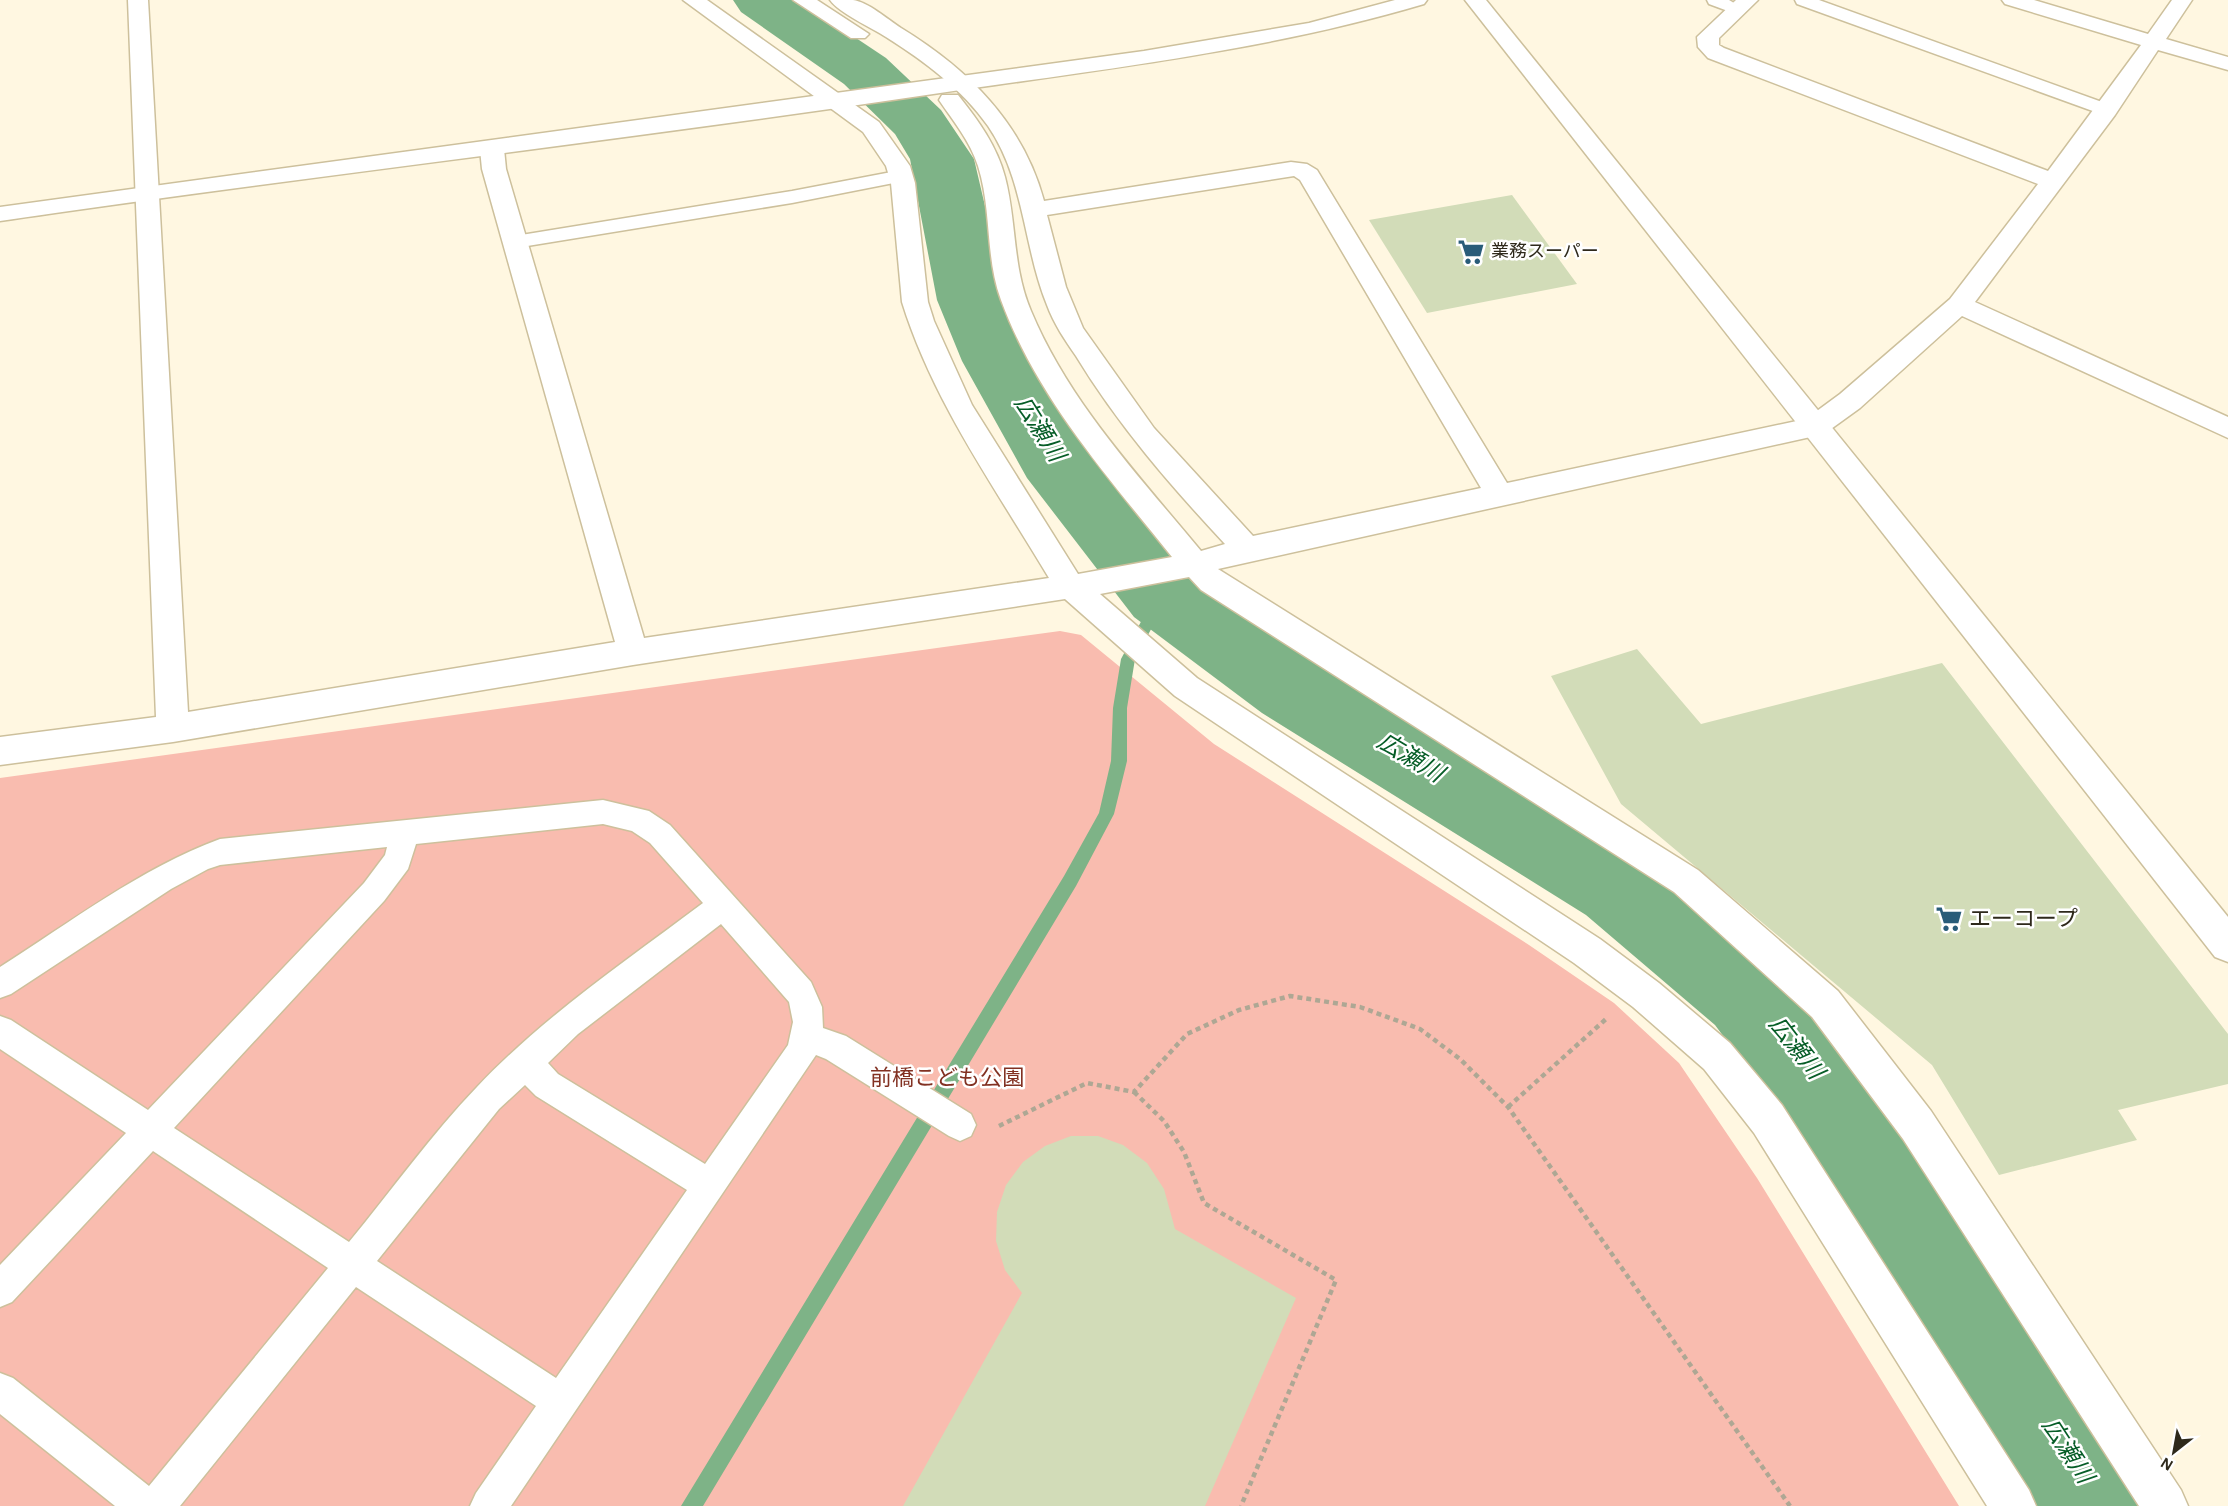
<svg xmlns="http://www.w3.org/2000/svg" width="2228" height="1506" font-family="'Alegreya Sans','Noto Sans JP',sans-serif">
	<style>
		.green { fill: #f9bcaf }
		.lines { fill: none; stroke-linecap: round; stroke-linejoin: round }
		.stream { fill: #7eb387; fill-rule: evenodd }
		.river { fill: #7eb387; fill-rule: evenodd }
		.building { fill: #d2dcb8 }
		.lane-casing { stroke: #cdc09c; stroke-width: 3 }
		.street-casing { stroke: #cdc09c; stroke-width: 3 }
		.secondary-casing { stroke: #cdc09c; stroke-width: 3 }
		.path { stroke: #aea794; stroke-width: 4.5; stroke-dasharray: 5 4; stroke-linecap: butt }
		.lane { fill: #fff; fill-rule: evenodd }
		.street { fill: #fff; fill-rule: evenodd }
		.secondary { fill: #fff; fill-rule: evenodd }
		.labels { text-anchor: middle; dominant-baseline: central; stroke-width: 5; stroke-linejoin: round; paint-order: stroke }
		.far-poi-label { font-size: 18px; fill: #2e291b; stroke: #fff; text-anchor: start }
		.poi-label { font-size: 22px; fill: #2e291b; stroke: #fff; text-anchor: start }
		.park-label { font-size: 22px; fill: #823122; stroke: #fff }
		.water-label { font-size: 24px; font-style: italic; fill: #065d27; stroke: #fff }
	</style>
	<rect width="100%" height="100%" fill="#fff7e1"/>
	<path class="green" d="M1060,631L1081,635L1214,744L1529,945L1614,1003L1679,1063L1757,1178L1959,1506H0V778Z"/>
	<g class="lines">
		<path class="stream" d="M1163,589L1170,594L1135,659L1127,708V761L1114,814L1076,886L703,1506H681L1064,876L1099,813L1111,761L1113,708L1121,659L1158,590Z"/>
		<path class="river" d="M733,0H799L886,58L941,110L974,159L1007,300L1034,361L1081,438L1192,571L1324,663L1654,853L1787,957L1885,1075L2148,1462L2166,1506H2033L1809,1151L1715,1025L1586,915L1262,713L1134,617L1027,478L962,361L937,300L910,159L895,134L844,84L741,12Z"/>
	</g>
	<g class="building">
		<path d="M1512,195L1577,284L1427,313L1369,220Z"/>
		<path d="M1637,649L1701,724L1942,663L2228,1034V1084L2118,1110L2137,1140L1999,1175L1932,1065L1621,804L1551,676Z"/>
		<path d="M1071,1136H1098L1123,1145L1147,1163L1164,1189L1175,1229L1296,1298L1205,1506H903L1022,1293L1005,1270L996,1241L997,1212L1006,1185L1023,1162L1045,1146Z"/>
	</g>
	<g class="lines">
		<g class="lane-casing">
			<g id="lane">
				<path d="M1707,0H1729L1744,9L1736,14L1709,4Z"/>
				<path d="M1795,0H1819L2113,106L2116,110L2113,114H2101L1797,4Z"/>
				<path d="M902,170L912,176L909,180L792,203L515,248L508,246L505,242L508,238L515,236L792,191Z"/>
				<path d="M603,800L649,811L670,825L811,982L822,1007L823,1028L846,1036L971,1114L976,1125L971,1136L960,1141L949,1136L826,1059L816,1055L511,1506H470L476,1493L536,1406L356,1287L180,1506H115L0,1414V1373L13,1378L149,1486L328,1268L153,1151L12,1302L0,1307V1265L126,1133L0,1049V1016L11,1020L148,1110L364,883L385,855L387,847L220,865L208,869L171,889L11,994L0,998V967C71,922 141,868 220,839ZM603,824L632,831L650,843L703,903C626,961 543,1017 477,1087C431,1135 391,1191 349,1242L174,1128L384,901L408,869L416,844ZM721,924L789,1002L793,1022L788,1045L705,1164L558,1074L548,1063L578,1034ZM525,1085L536,1096L687,1190L556,1378L377,1261L499,1109Z"/>
			</g>
		</g>
		<g class="street-casing">
			<g id="street">
				<path d="M128,0H148L188,712L615,642L482,169L480,149L484,144H500L504,149L506,169L644,638L1049,578C996,489 933,402 902,302L891,183L886,166L863,132L683,0H707L879,122L910,166L915,183L928,302L934,321L972,405L1078,574L1172,557C1108,477 1037,398 1001,300C985,257 992,210 978,166C970,141 954,122 939,100L942,95H958C978,120 997,146 1005,177C1017,223 1012,266 1031,311C1069,402 1139,476 1201,551L1225,544C1170,485 1118,425 1076,356C1065,340 1054,324 1047,305C1023,246 1025,180 988,126C962,89 924,61 886,37C872,28 839,13 830,0C837,0 846,0 853,0C868,2 887,19 901,28C968,69 1023,123 1044,201L1291,162L1307,164L1317,170L1507,483L1806,419L1840,394L1950,299L2038,184L1708,58L1698,47L1697,37L1736,0H1758L1719,38V45L1724,48L2048,171L2141,45L2005,4L2002,0H2034L2148,34L2172,0H2192L2166,39L2228,57V70L2158,50L2115,115L1975,302L2228,417V438L1962,316L1860,408L1824,434L1218,569L1698,870L1838,991L1931,1111L2181,1490L2188,1506H2139L1903,1139L1812,1017L1674,892L1201,590L1189,577L1100,594L1197,678L1600,939L1659,983L1730,1043L1782,1105L2029,1490L2036,1506H1987L1754,1133L1704,1069L1633,1007L1574,963L1175,696L1065,599L633,665L173,742L0,765V737L156,717ZM1294,176L1300,180L1481,488L1253,536L1154,428L1083,328L1066,287L1047,215Z"/>
				<path d="M793,0H817L869,34L865,38H851Z"/>
			</g>
		</g>
		<g class="secondary-casing">
			<g id="secondary">
				<path d="M1395,0H1427L1424,4C1266,51 1103,69 940,93C627,140 313,175 0,221V207L1144,51L1309,23Z"/>
				<path d="M1465,0H1486L2228,917V962L2215,957Z"/>
			</g>
		</g>
		<g class="path">
			<path d="M1134,1092L1164,1121L1184,1152L1204,1203L1336,1280L1241,1506"/>
			<path d="M1508,1107L1606,1019"/>
			<path d="M999,1126L1087,1083L1134,1092L1187,1034L1239,1010L1290,996L1360,1007L1420,1029L1460,1059L1508,1107L1790,1506"/>
		</g>
		<use href="#lane" class="lane"/>
		<use href="#street" class="street"/>
		<use href="#secondary" class="secondary"/>
	</g>
	<defs>
		<g id="supermarket-bare" transform="scale(2.07)"><path d="M-6-5.5h2.5l.6 2H6L4.5 2H-2.5L-4.4-4H-6ZM-1.5 3.2a1.3 1.3 0 1 0 .1 0ZM3 3.2a1.3 1.3 0 1 0 .1 0Z" fill="#295c79" stroke="#fff" stroke-width="2.5" paint-order="stroke"/></g>
	</defs>
	<g fill-rule="evenodd">
		<use href="#supermarket-bare" x="1471" y="252"/>
		<use href="#supermarket-bare" x="1949" y="919"/>
	</g>
	<g class="labels">
		<g class="far-poi-label">
			<text x="1491" y="252">業務スーパー</text>
		</g>
		<g class="poi-label">
			<text x="1969" y="919">エーコープ</text>
		</g>
		<g class="park-label">
			<text x="947" y="1078">前橋こども公園</text>
		</g>
		<g class="water-label">
			<text transform="translate(1039 429) rotate(58)">広瀬川</text>
			<text transform="translate(1410 758) rotate(31)">広瀬川</text>
			<text transform="translate(1796 1048) rotate(52)">広瀬川</text>
			<text transform="translate(2067 1451) rotate(57)">広瀬川</text>
		</g>
	</g>
	<g transform="translate(2174 1452) rotate(211)" stroke="#ffffff" stroke-width="4.5" paint-order="stroke">
	<path d="M0-4.5L10 22L0 15L-10 22Z" fill="#2e291b"/>
	<text y="-9" font-size="16" font-weight="bold" text-anchor="middle" fill="#2e291b">N</text>
	</g>
</svg>
